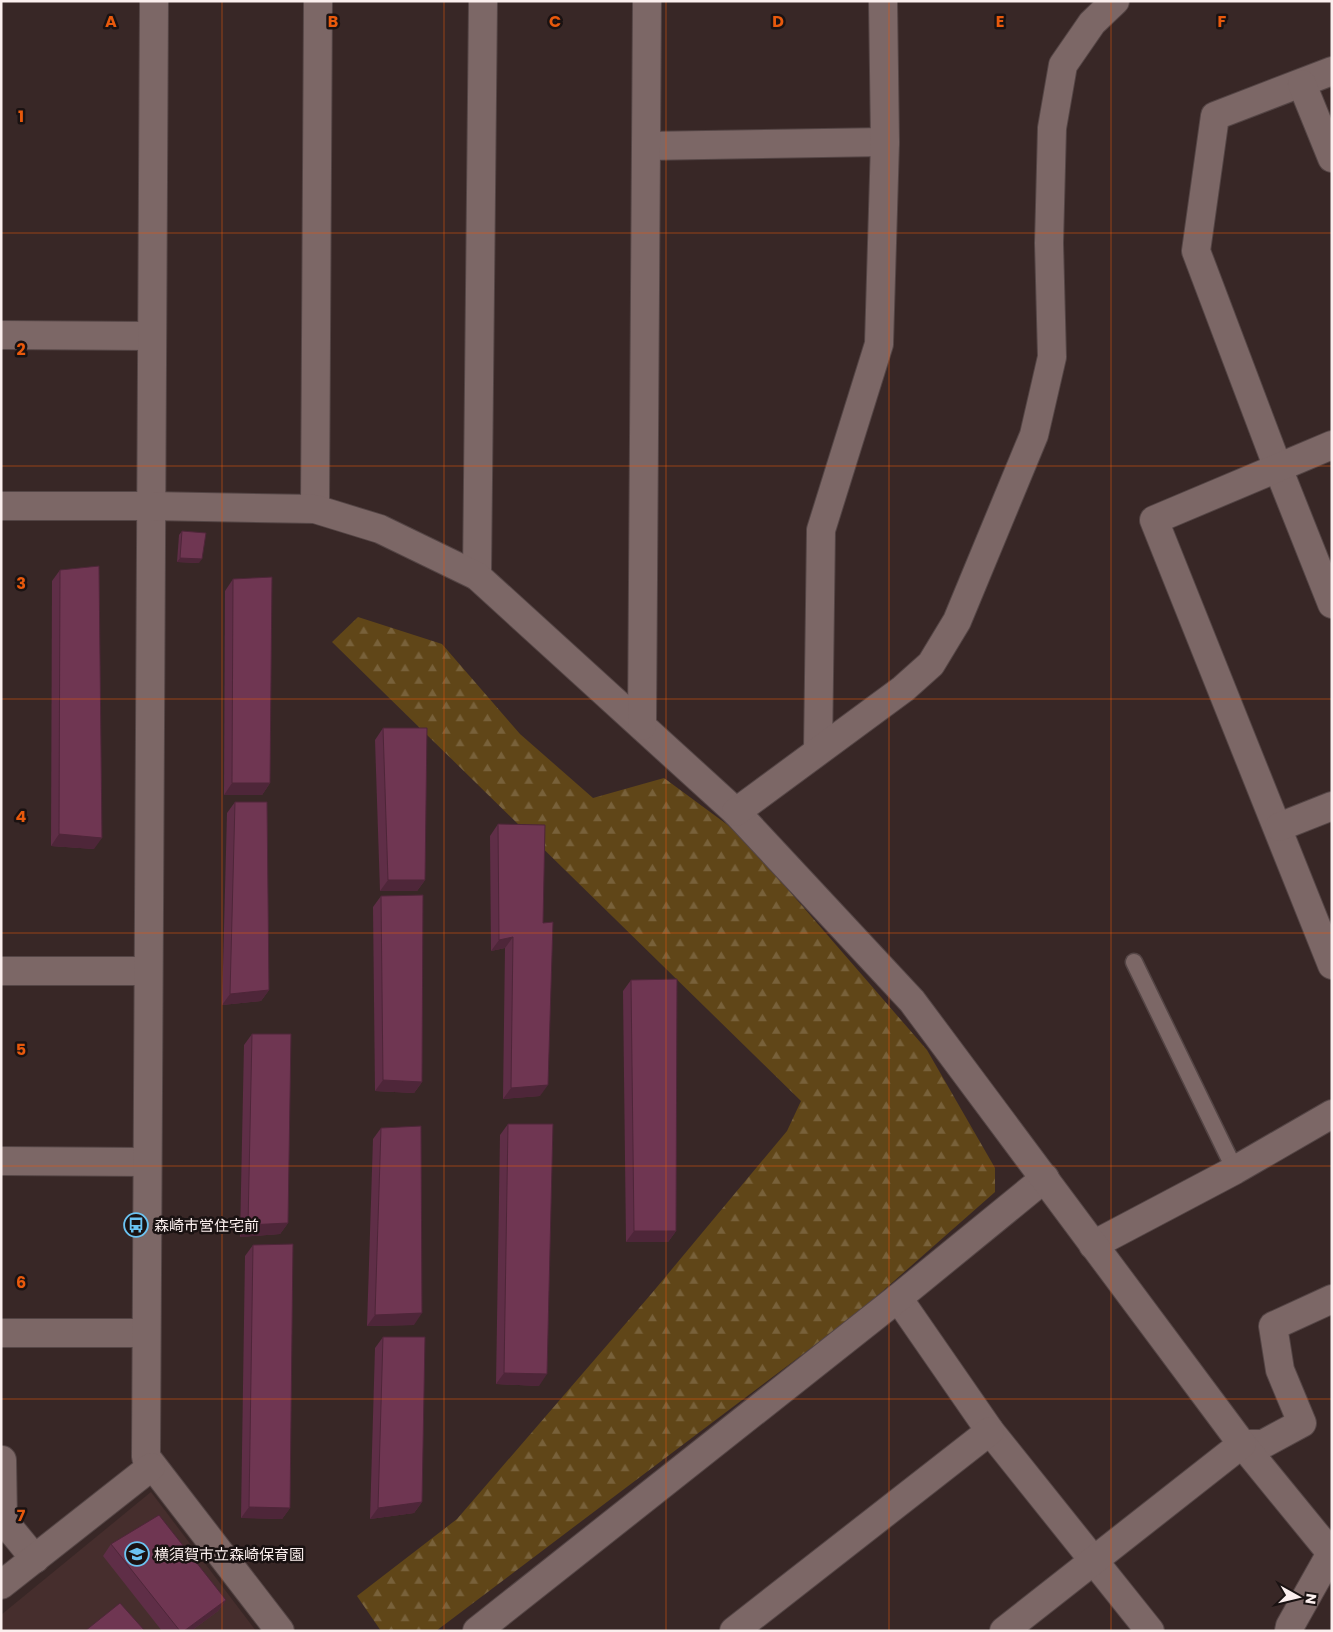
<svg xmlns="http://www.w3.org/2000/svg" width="1333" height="1632" font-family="Poppins,'Noto Sans JP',sans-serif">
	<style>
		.built { fill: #462e2d }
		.forest { fill: url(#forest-firs) }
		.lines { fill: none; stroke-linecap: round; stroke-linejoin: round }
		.service-casing { stroke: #544545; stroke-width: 19 }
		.minor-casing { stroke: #544545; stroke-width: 30 }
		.tertiary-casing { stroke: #544545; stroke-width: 30 }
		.service { stroke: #7c6766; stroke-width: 16 }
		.minor { stroke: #7c6766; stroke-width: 28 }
		.tertiary { stroke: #7c6766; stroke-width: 28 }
		.wall { fill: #5f2e47 }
		.shaded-wall { fill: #4e2639 }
		.building { fill: #6f3652; stroke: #4e2639 }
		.grid { fill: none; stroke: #e8590c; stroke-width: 1; stroke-opacity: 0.55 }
		.labels { text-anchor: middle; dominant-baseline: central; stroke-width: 5; stroke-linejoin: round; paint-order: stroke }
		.poi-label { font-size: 15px; fill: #fbefee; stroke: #1a1212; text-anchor: start }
		.grid-label { font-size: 16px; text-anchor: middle; font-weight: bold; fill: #e8590c; stroke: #1a1212; stroke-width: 5; stroke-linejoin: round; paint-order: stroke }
	</style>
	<defs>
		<pattern id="forest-firs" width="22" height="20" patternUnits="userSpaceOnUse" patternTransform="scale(1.25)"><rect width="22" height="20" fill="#604618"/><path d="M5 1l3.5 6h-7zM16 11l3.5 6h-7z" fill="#78613a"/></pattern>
	</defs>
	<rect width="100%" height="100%" fill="#382726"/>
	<path class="built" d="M151,1492L256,1631H1V1615Z"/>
	<path class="forest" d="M358,617L442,644L520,734L593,798L664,778L740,834L927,1050L995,1168V1192L860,1311L436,1631H381L357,1596L457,1519L652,1293L787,1131L801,1101L332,642Z"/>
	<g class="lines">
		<g class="service-casing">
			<path id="service" d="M1134,962L1235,1170"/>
		</g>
		<g class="minor-casing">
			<g id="minor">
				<path d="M1332,71L1215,116L1196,251L1278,468L1332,604"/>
				<path d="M1302,84L1332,158"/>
				<path d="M646,146L885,142"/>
				<path d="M1,335L152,336"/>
				<path d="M1332,445L1154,520L1332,965"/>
				<path d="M315,509L318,1"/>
				<path d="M477,576L483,1"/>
				<path d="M818,750L821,530L879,344L885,142L883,1"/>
				<path d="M1279,827L1332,806"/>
				<path d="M1,971H147"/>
				<path d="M1,1161L147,1162"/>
				<path d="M1093,1245L1235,1170L1332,1114"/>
				<path d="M898,1298L990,1431L1150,1631"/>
				<path d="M1,1333H146"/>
				<path d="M1242,1444H1263L1302,1423L1280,1370L1273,1326L1332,1299"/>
				<path d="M1242,1444L1331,1553L1290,1626L1289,1631"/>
				<path d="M2,1460L3,1520L35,1559"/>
				<path d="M477,1631L898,1298L1045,1178"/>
				<path d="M734,1631L990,1431"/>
			</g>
		</g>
		<g class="tertiary-casing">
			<g id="tertiary">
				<path d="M154,1L146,1457L280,1631"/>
				<path d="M1,506H150L315,509L380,529L477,576L736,812L912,1001L1242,1444L1004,1631"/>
				<path d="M642,726L647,1"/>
				<path d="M736,812L903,689L931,664L957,621L1034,435L1052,357L1049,243L1052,128L1063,65L1092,23L1115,1"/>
				<path d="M1,1585L151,1467"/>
			</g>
		</g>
		<use href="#service" class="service"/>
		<use href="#minor" class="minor"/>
		<use href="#tertiary" class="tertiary"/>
	</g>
	<g class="wall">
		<path d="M182,531L199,563L177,562L179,535Z"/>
		<path d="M60,570L94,849L51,846L52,581Z"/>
		<path d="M233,579L270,783L262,795H224L225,591Z"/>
		<path d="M383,728L425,880L417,891H380L375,740Z"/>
		<path d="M235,802L269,990L261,1001L222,1005L227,813Z"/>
		<path d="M498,824L540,1096L503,1099L505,948L491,951L490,836Z"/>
		<path d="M381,896L422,1082L414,1093L375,1091L373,907Z"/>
		<path d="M631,980L676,1231L668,1242H626L623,991Z"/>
		<path d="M252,1034L288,1223L280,1234L240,1237L244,1045Z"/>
		<path d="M508,1124L539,1386L496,1384L500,1135Z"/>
		<path d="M381,1128L414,1325L367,1326L373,1139Z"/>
		<path d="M253,1245L290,1508L282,1519L241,1518L245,1256Z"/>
		<path d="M383,1337L422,1502L414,1513L370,1519L375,1348Z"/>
		<path d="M111,1544L226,1600L218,1611L191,1631H162L103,1556Z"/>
	</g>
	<g class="shaded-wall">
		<path d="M180,558L202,559L199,563L177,562Z"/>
		<path d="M232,783H270L262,795H224Z"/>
		<path d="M59,834L102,838L94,849L51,846Z"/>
		<path d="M388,880H425L417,891H380Z"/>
		<path d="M513,937L505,948L491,951L499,940Z"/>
		<path d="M269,990L261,1001L222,1005L230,994Z"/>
		<path d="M383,1080L422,1082L414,1093L375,1091Z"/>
		<path d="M548,1085L540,1096L503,1099L511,1088Z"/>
		<path d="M288,1223L280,1234L240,1237L248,1225Z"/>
		<path d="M634,1231H676L668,1242H626Z"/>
		<path d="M422,1313L414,1325L367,1326L375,1315Z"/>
		<path d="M504,1373L547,1374L539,1386L496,1384Z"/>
		<path d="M422,1502L414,1513L370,1519L378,1508Z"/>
		<path d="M249,1507L290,1508L282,1519L241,1518Z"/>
		<path d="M226,1600L218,1611L191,1631H184Z"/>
	</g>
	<g class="building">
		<path d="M182,531L206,533L202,559L180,558Z"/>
		<path d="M99,566L102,838L59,834L60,570Z"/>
		<path d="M272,577L270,783H232L233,579Z"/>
		<path d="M383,728H427L425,880H388Z"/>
		<path d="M235,802H267L269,990L230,994Z"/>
		<path d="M498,824L545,825L543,923L553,922L548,1085L511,1088L513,937L499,940Z"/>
		<path d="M423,895L422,1082L383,1080L381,896Z"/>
		<path d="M677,979L676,1231H634L631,980Z"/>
		<path d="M252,1034H291L288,1223L248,1225Z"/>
		<path d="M508,1124H553L547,1374L504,1373Z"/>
		<path d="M421,1126L422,1313L375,1315L381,1128Z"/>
		<path d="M293,1244L290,1508L249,1507L253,1245Z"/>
		<path d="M383,1337H425L422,1502L378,1508Z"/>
		<path d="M159,1515L226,1600L184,1631H180L111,1544Z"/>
		<path d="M120,1603L145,1631H85Z"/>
	</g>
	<path class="grid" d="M222,1V1631M444,1V1631M666,1V1631M889,1V1631M1111,1V1631M1,233H1332M1,466H1332M1,699H1332M1,933H1332M1,1166H1332M1,1399H1332"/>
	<defs>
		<g id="bus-ring" transform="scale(1.25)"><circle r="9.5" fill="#1a1212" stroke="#6bc3f2" stroke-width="1.5"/><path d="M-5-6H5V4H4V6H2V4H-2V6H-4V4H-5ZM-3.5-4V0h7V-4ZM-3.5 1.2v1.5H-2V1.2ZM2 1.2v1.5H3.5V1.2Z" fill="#6bc3f2"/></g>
		<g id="school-ring" transform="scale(1.25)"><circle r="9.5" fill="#1a1212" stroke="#6bc3f2" stroke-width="1.5"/><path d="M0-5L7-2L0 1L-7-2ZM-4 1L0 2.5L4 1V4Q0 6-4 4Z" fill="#6bc3f2"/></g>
	</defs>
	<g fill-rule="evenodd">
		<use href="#bus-ring" x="136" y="1225"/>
		<use href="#school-ring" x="137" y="1554"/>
	</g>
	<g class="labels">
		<g class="poi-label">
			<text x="154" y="1225">森崎市営住宅前</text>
			<text x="154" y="1554">横須賀市立森崎保育園</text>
		</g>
	</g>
	<g class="grid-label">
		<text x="111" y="27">A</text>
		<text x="333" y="27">B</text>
		<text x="555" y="27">C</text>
		<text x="778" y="27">D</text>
		<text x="1000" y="27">E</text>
		<text x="1222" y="27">F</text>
		<text x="21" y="122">1</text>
		<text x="21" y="355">2</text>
		<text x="21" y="589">3</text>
		<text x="21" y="822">4</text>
		<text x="21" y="1055">5</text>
		<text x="21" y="1288">6</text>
		<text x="21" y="1521">7</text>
	</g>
	<rect width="1333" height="1632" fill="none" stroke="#fbefee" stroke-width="5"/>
	<g transform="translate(1298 1597) rotate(98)" stroke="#1a1212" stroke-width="4" paint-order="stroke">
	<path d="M0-4L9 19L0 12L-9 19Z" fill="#fbefee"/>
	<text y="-8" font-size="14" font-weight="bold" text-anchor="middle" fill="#fbefee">N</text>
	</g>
</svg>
